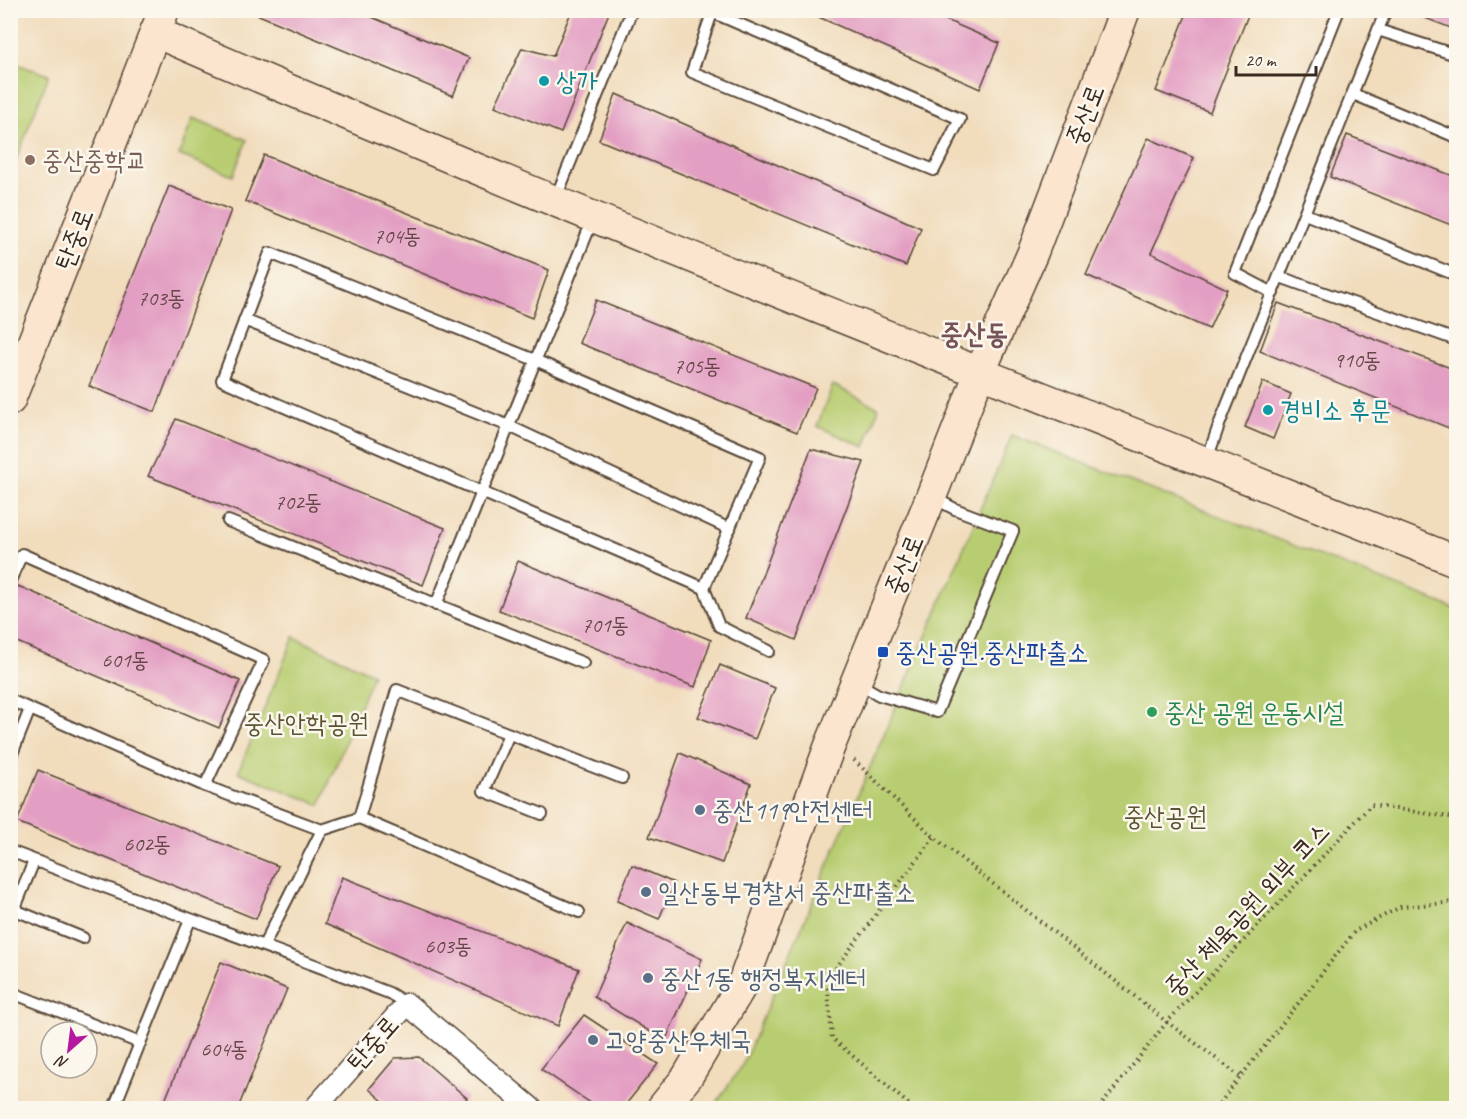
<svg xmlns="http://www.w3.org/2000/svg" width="1467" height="1119" font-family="Caveat,'Poor Story',sans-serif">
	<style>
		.green { fill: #b8cd71; stroke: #7a7c48; stroke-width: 1.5 }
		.building { fill: #e39fc3 }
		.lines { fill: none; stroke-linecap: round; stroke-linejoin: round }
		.lane-casing { stroke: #564536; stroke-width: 14 }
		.street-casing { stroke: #564536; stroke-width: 24 }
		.secondary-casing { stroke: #564536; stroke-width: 33 }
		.path { stroke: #564536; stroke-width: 4; stroke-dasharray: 1.5 4.5; stroke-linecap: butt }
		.lane { stroke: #fff; stroke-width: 10 }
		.street { stroke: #fff; stroke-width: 21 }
		.secondary { stroke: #fbe5cf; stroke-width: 30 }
		.culture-dot { fill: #0f9aa8; stroke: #fbf7ec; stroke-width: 2 }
		.education-dot { fill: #8d6e63; stroke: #fbf7ec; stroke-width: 2 }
		.transit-dot { fill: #1a4fb4; stroke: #fbf7ec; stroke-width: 2 }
		.leisure-dot { fill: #2e9e5b; stroke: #fbf7ec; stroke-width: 2 }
		.service-dot { fill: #5c6f8a; stroke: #fbf7ec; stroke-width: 2 }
		.labels { text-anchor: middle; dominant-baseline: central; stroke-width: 5; stroke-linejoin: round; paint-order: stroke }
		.number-label { font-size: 22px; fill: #654747 }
		.culture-label { font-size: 26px; fill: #0d838f; stroke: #fbf7ec; text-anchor: start }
		.street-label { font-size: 26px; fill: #3b2a1e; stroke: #fbf7ec }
		.education-label { font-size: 26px; fill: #785e54; stroke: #fbf7ec; text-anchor: start }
		.transit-label { font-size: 26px; fill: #164399; stroke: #fbf7ec; text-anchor: start }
		.leisure-label { font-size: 26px; fill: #27864d; stroke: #fbf7ec; text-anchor: start }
		.park-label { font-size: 26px; fill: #5a5333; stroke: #fbf7ec }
		.service-label { font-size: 26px; fill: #4e5e75; stroke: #fbf7ec; text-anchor: start }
		.quarter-label { font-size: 28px; font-weight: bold; fill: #765358; stroke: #fbf7ec }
	</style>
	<rect width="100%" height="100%" fill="#fbf7ec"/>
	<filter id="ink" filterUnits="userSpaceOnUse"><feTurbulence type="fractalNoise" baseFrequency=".0167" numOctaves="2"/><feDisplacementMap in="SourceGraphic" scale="12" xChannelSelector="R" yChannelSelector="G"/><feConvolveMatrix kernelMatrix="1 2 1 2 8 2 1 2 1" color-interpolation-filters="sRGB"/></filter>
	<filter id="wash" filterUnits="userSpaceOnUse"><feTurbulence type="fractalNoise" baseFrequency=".008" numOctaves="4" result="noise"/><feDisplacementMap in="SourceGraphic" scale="24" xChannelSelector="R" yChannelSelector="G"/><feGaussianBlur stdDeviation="1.35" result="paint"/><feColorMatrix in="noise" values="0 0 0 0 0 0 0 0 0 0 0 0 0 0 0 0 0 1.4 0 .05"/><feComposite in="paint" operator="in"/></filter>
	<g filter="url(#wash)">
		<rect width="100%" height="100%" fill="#f1dcbc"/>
		<g class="green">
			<path d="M11,62L49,75L11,173L10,62Z"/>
			<path d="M193,118L247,140L233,176L179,155Z"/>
			<path d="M833,385L879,408L865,447L817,426Z"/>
			<path d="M1012,435L1456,609V1108H713L743,1064Z"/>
			<path d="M294,637L373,674L320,805L238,772Z"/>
		</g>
		<g id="blocks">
			<g class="building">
				<path d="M255,10H355L469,58L453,96L254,13Z"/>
				<path d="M572,10H610L561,133L495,106L522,48L553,56Z"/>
				<path d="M803,10H923L999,43L980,89Z"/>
				<path d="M1188,10H1250L1210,112L1156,91Z"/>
				<path d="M1456,10V30L1407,11V10Z"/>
				<path d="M616,94L921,228L906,266L599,140Z"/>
				<path d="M1347,135L1456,177V227L1330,177Z"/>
				<path d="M1148,138L1194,158L1151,253L1227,289L1209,329L1086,275Z"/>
				<path d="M264,155L549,270L532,318L245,201Z"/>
				<path d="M169,186L231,210L155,412L89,386Z"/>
				<path d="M596,300L816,388L797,432L579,343Z"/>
				<path d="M1278,303L1456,370V431L1260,351Z"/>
				<path d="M1263,382L1291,394L1273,439L1245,427Z"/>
				<path d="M176,419L445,528L423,585L148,476Z"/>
				<path d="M811,449L864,462L796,640L746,618Z"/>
				<path d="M518,561L711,640L695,687L499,610Z"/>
				<path d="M18,586L240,681L219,728L10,639V604Z"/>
				<path d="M720,665L775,688L755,739L698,717Z"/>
				<path d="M680,753L751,784L722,863L649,837Z"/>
				<path d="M38,770L278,866L256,919L17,822Z"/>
				<path d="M632,865L674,883L659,919L617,901Z"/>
				<path d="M342,877L579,969L558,1026L325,924Z"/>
				<path d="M627,923L702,959L665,1041L594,997Z"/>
				<path d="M221,962L287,989L238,1108H162Z"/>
				<path d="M584,1015L658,1064L623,1108H598L541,1069Z"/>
				<path d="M419,1057L467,1098L459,1108H391L369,1089L395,1058Z"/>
			</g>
		</g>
	</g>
	<g filter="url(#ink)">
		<use href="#blocks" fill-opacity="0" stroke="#564536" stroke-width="1.5"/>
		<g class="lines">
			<g class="lane-casing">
				<g id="lane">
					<path d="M707,10L960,119L934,170L692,72L712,13"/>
					<path d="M1378,30L1456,55"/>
					<path d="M1353,94L1456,137"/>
					<path d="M555,200L632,10"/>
					<path d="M1305,214L1456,275"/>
					<path d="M1280,277L1456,340"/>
					<path d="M1273,293L1235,273L1339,10"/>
					<path d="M244,320L509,426L730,529"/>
					<path d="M1206,462L1219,425L1386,10"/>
					<path d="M228,521L583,663"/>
					<path d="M10,581L22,554L264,660L205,786"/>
					<path d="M704,588L222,380L270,253L535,360L760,457L704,588L719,626L769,651"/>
					<path d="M436,605L593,219"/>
					<path d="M856,682L879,695L937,712L1013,531L955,509L932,497"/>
					<path d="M10,700L30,709"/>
					<path d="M509,734L484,791L542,814"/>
					<path d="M10,759L30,709L205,786L322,830L359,818L579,912"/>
					<path d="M359,818L397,690L622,778"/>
					<path d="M10,851C136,900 263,945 389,993L407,1004"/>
					<path d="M15,910L83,938"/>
					<path d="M10,920L34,861"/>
					<path d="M264,945L322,830"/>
					<path d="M10,992L140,1043L114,1108"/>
					<path d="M140,1043L190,920"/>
				</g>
			</g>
			<g class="street-casing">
				<path id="street" d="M315,1108L407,1004L531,1108"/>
			</g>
			<g class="secondary-casing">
				<g id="secondary">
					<path d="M155,32C584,219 1021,389 1456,561"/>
					<path d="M10,400L164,10"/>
					<path d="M662,1108L687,1077L743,983L829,748L931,497L980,372L1033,252L1125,10"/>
				</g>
			</g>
			<g class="path">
				<path d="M854,760L934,837L1167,1022L1241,1077"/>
				<path d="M913,1108L832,1038L827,980L934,837"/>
				<path d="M1099,1108L1167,1022L1371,805L1456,818"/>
				<path d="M1216,1108L1355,931L1400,907L1456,902"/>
			</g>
			<use href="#lane" class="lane"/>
			<use href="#street" class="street"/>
			<use href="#secondary" class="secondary"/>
		</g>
	</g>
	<g class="culture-dot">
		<circle cx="544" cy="81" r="6"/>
		<circle cx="1268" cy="410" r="6"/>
	</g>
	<circle class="education-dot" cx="30" cy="160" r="6"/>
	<rect class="transit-dot" x="877" y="646" width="12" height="12" rx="3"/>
	<circle class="leisure-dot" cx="1152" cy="712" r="6"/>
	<g class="service-dot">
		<circle cx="700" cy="810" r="6"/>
		<circle cx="646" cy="892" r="6"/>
		<circle cx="648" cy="978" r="6"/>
		<circle cx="593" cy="1040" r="6"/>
	</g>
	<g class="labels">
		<g class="number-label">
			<text x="397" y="236">704동</text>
			<text x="161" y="298">703동</text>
			<text x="1357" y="360">910동</text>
			<text x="697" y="366">705동</text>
			<text x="298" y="502">702동</text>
			<text x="605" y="625">701동</text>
			<text x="125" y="660">601동</text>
			<text x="147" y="844">602동</text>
			<text x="448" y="946">603동</text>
			<text x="224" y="1049">604동</text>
		</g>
		<g class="culture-label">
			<text x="556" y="81">상가</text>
			<text x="1280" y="410">경비소 후문</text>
		</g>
		<g class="street-label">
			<text transform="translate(1085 115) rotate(-69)">중산로</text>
			<text transform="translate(74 239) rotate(-69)">탄중로</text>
			<text transform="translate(904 565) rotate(-68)">중산로</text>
			<text transform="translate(1247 909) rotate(-47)">중산 체육공원 외부 코스</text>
			<text transform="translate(373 1043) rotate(-49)">탄중로</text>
		</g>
		<g class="education-label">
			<text x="42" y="160">중산중학교</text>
		</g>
		<g class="transit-label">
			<text x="895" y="652">중산공원.중산파출소</text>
		</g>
		<g class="leisure-label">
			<text x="1164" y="712">중산 공원 운동시설</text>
		</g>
		<g class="park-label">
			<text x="306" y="723">중산안학공원</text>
			<text x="1165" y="816">중산공원</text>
		</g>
		<g class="service-label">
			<text x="712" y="810">중산119안전센터</text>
			<text x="658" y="892">일산동부경찰서 중산파출소</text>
			<text x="660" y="978">중산1동 행정복지센터</text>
			<text x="605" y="1040">고양중산우체국</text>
		</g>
		<g class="quarter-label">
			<text x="974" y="333">중산동</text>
		</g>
	</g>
	<rect width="1467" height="1119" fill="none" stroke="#fbf7ec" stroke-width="36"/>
	<g transform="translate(69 1050) rotate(208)"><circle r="28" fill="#fbf7ec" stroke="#aea59a" stroke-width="1.5"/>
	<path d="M0-4.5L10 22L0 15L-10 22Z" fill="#b5179e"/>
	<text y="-9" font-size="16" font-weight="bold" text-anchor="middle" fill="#3b2a1e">N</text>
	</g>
	<path d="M1236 66v9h80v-9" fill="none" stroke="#3b2a1e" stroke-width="3"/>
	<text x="1245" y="66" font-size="18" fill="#3b2a1e" stroke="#fbf7ec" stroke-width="4.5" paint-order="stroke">20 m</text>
</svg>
